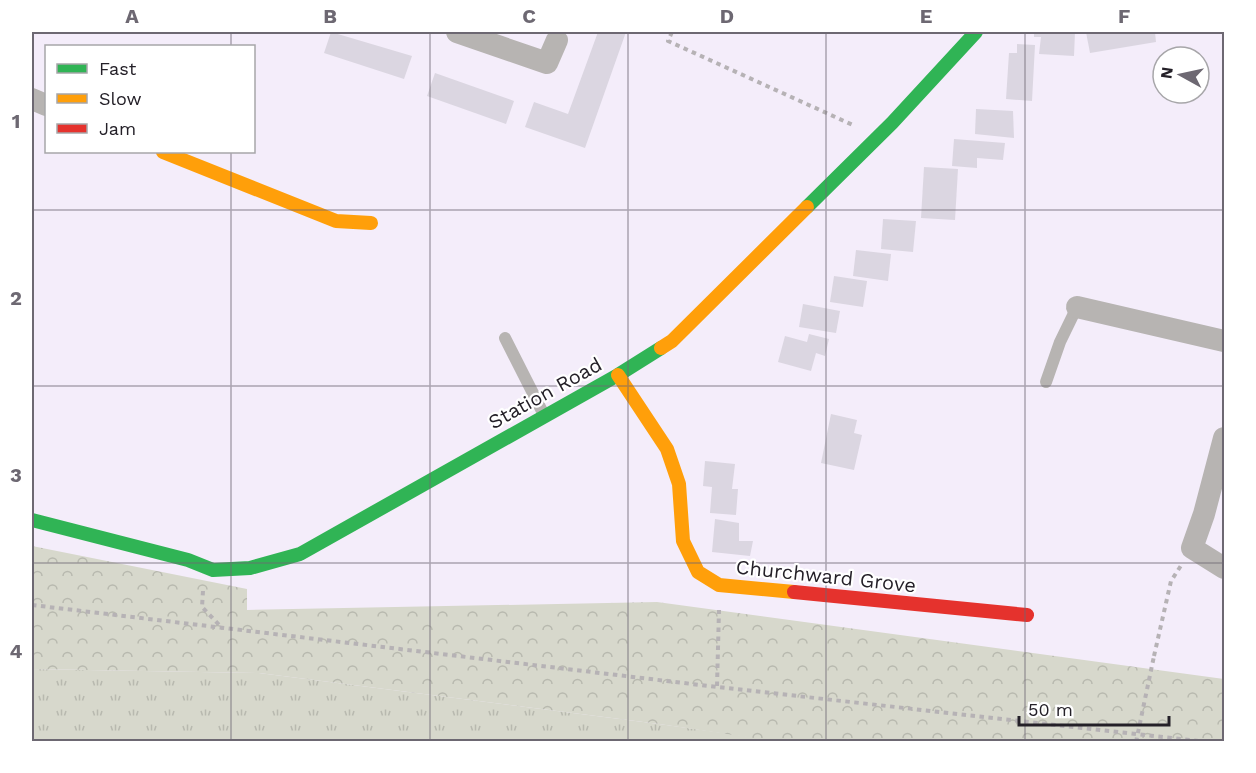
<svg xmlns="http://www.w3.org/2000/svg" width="1256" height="773" font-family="'Work Sans',sans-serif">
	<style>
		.grass { fill: url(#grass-tufts) }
		.park { fill: url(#park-crowns) }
		.building { fill: #dbd6e1 }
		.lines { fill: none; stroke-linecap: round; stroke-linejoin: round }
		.path { stroke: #b6b2b5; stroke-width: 4; stroke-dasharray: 4.5 4.5; stroke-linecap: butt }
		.lane { stroke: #b7b4b2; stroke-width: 12 }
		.street { stroke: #b7b4b2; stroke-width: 22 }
		.fast { stroke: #30b455; stroke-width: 14 }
		.slow { stroke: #ff9f0a; stroke-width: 14 }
		.jam { stroke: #e5322d; stroke-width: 14 }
		.path-bridge { stroke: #b6b2b5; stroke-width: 4; stroke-dasharray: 4.5 4.5; stroke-linecap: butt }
		.grid { fill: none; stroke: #6d6872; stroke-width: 1.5; stroke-opacity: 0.55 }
		.labels { text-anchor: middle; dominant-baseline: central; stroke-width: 4.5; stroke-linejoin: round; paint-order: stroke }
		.street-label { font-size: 20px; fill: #242028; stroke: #fff }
		.neatline { fill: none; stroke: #6d6872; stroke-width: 2 }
		.grid-label { font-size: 20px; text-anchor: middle; font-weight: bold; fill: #6d6872 }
	</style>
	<defs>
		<pattern id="grass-tufts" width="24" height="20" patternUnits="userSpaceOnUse" patternTransform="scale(1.5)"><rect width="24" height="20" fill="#d7d8cc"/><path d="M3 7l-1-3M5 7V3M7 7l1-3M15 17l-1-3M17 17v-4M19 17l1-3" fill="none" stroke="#b8b9af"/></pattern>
		<pattern id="park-crowns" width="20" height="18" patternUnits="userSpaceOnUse" patternTransform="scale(1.5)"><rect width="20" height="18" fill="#d7d8cc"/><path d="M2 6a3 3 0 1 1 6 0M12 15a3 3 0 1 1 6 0" fill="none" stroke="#b8b9af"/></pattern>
	</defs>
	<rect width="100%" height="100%" fill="#f4edfa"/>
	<path class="grass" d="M32,669L259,673L659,724L780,741L32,742Z"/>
	<path class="park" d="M32,546L247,589V610L657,602L1224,679V741L780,742L659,724L259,673L32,669Z"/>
	<g class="building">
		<path d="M331,32L412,56L404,79L324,53Z"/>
		<path d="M598,32H626L585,148L525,127L534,102L568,114Z"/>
		<path d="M1034,32H1075L1074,56L1039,54L1041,37H1034Z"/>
		<path d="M1086,32H1155L1156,42L1090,53Z"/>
		<path d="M1017,44L1035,45L1032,101L1006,99L1009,53H1017Z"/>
		<path d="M435,73L514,101L506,124L427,96Z"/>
		<path d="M976,109L1013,111L1014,138L975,134Z"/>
		<path d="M954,139L1005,143L1003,160L977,158V168L952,166Z"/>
		<path d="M924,167L958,169L955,220L921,218Z"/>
		<path d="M883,219L916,221L913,252L881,249Z"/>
		<path d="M856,250L891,254L888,281L853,276Z"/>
		<path d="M834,276L867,281L863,307L830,302Z"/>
		<path d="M803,304L840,311L836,333L799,327Z"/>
		<path d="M809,334L829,339L825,356L816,353L811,371L778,362L785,336L807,342Z"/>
		<path d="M831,414L857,420L854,433L862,435L854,470L821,463Z"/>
		<path d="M705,461L735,464L732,489H738L736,515L710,513L712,487L703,486Z"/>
		<path d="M715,519L739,523V541H753L750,556L712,552Z"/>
	</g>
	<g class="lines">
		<g class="path">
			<path d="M672,32L668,41L855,126"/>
			<path d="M203,591L202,607L221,627"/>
			<path d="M32,605L717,687L1208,742"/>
			<path d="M1154,656L1171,581L1182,564"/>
			<path d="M717,686L719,610"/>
		</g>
		<g class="lane">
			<path d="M505,338L544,415"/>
			<path d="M1046,382L1060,342L1077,307"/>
		</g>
		<g class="street">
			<path d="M457,32L547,63L557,40"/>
			<path d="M32,99L46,105"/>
			<path d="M1077,307L1224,341"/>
			<path d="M1224,438L1204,514L1192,548L1224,568"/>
		</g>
		<g class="fast">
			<path d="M807,207L892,123L976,32"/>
			<path d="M32,520L188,560L213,570L250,568L300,554L618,375L661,348"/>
		</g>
		<g class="slow">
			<path d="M163,152L336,221L371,223"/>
			<path d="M661,348L672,341L807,207"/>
			<path d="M618,375L667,449L679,484L683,541L698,572L719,585L794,592"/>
		</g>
		<path class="jam" d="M794,592L1027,615"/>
		<path class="path-bridge" d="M1136,742L1154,656"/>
	</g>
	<path class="grid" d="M231,32V46M430,32V742M628,32V742M826,32V742M1025,32V742M231,152V742M32,210H1224M32,386H1224M32,563H1224"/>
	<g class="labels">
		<g class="street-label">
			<text transform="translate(545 393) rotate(-29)">Station Road</text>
			<text transform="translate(826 576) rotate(6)">Churchward Grove</text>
		</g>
	</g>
	<rect width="1256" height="773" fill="none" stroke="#ffffff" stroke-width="66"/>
	<rect x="45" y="45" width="210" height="108" fill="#ffffff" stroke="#a7a6a9" stroke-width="1.5"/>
	<rect x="57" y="64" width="30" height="9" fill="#30b455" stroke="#a7a6a9" stroke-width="1.5"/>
	<text x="99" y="75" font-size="18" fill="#242028">Fast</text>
	<rect x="57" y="94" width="30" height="9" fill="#ff9f0a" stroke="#a7a6a9" stroke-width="1.5"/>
	<text x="99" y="105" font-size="18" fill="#242028">Slow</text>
	<rect x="57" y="124" width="30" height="9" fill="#e5322d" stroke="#a7a6a9" stroke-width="1.5"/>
	<text x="99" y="135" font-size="18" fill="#242028">Jam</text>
	<g transform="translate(1181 75) rotate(278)"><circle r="28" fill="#ffffff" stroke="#a7a6a9" stroke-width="1.5"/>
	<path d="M0-4.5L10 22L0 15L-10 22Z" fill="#6d6872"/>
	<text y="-9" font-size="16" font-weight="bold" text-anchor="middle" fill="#242028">N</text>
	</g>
	<path d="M1019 716v9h150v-9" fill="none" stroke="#242028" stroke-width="3"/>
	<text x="1028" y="716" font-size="18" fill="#242028" stroke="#ffffff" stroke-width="4.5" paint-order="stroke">50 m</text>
	<rect x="33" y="33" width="1190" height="707" class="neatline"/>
	<g class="grid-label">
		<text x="132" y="23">A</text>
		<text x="330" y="23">B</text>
		<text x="529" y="23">C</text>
		<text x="727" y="23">D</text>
		<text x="926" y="23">E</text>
		<text x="1124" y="23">F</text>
		<text x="16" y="128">1</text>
		<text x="16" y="305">2</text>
		<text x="16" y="482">3</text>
		<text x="16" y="658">4</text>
	</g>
</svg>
